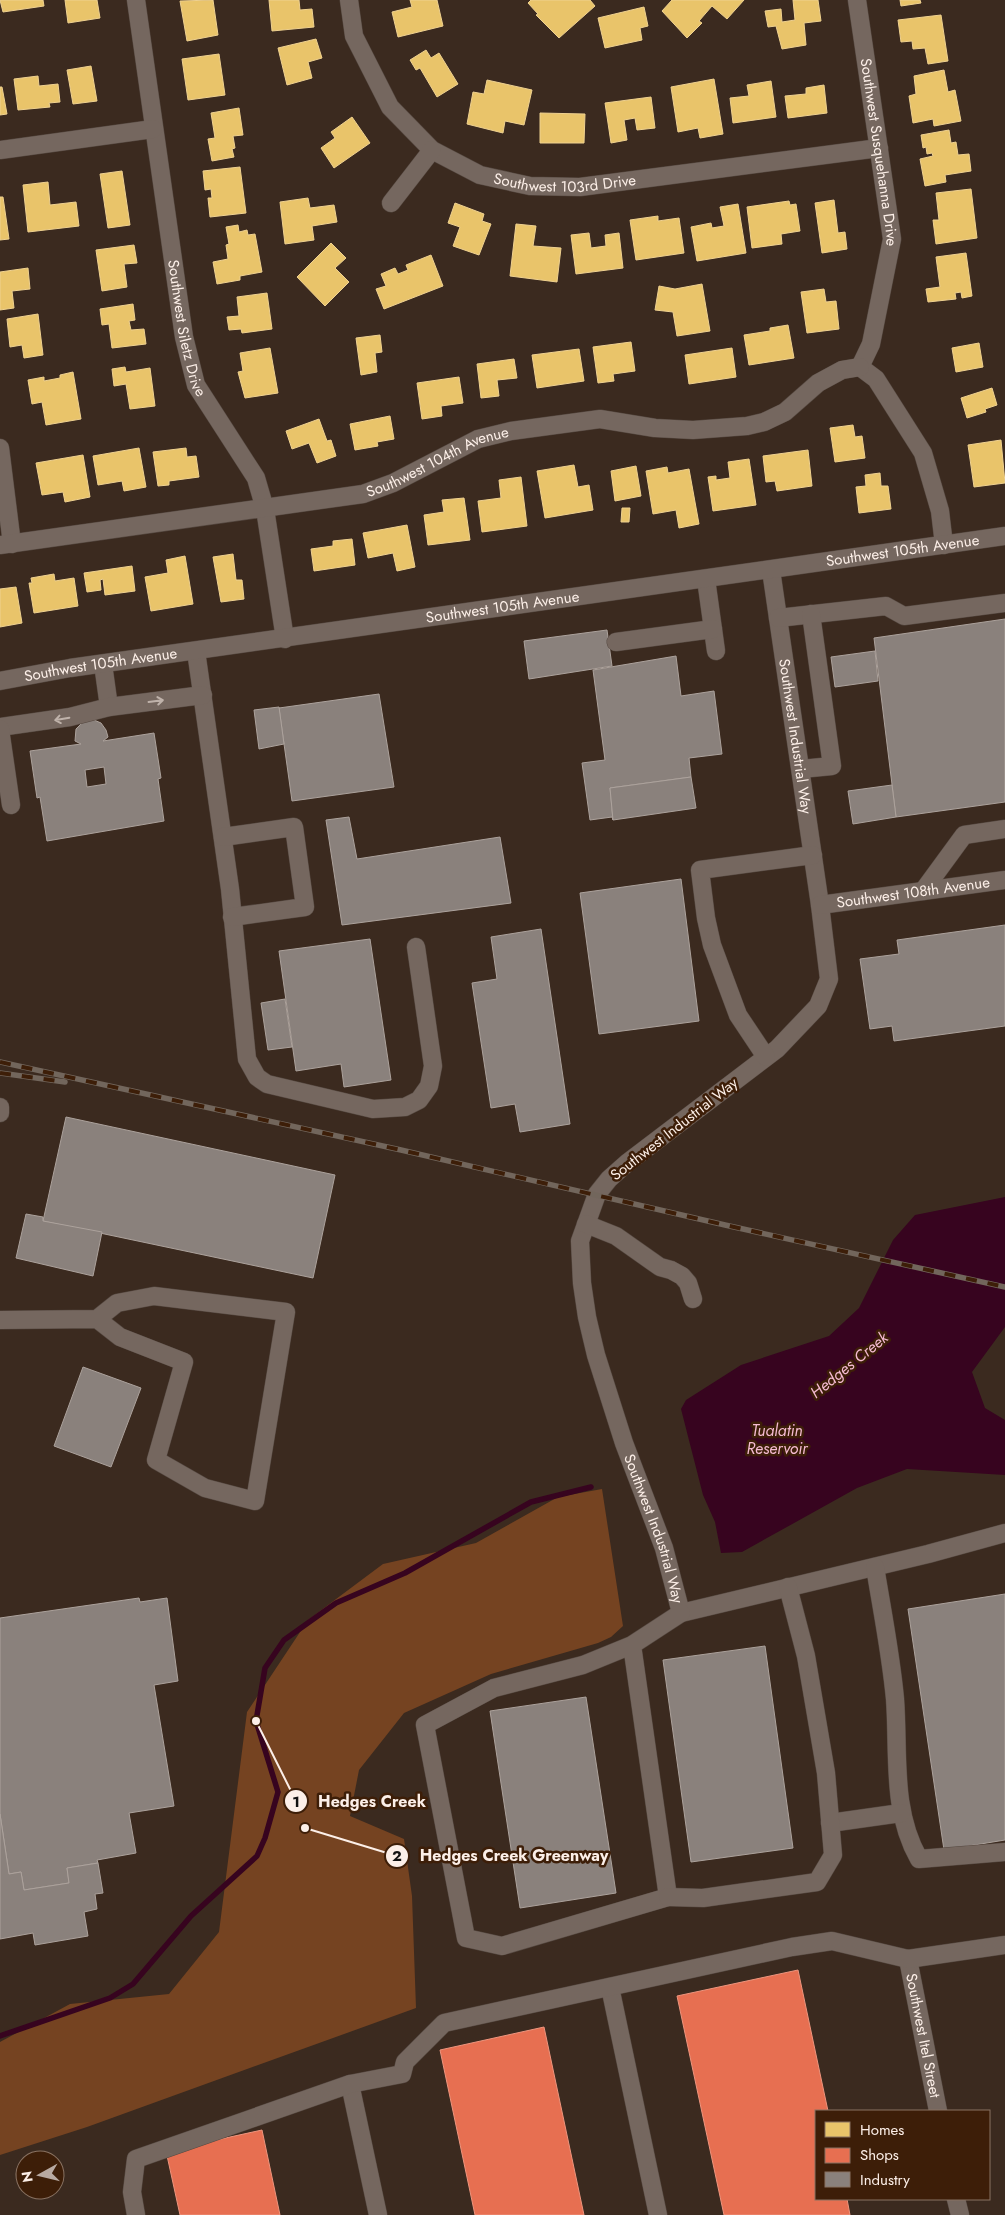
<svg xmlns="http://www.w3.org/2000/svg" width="1005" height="2215" font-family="Jost,sans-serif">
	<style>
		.forest { fill: #754321 }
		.water { fill: #37041f }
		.homes { fill: #e9c46a; stroke: #efd190 }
		.shops { fill: #e76f51; stroke: #ed957e }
		.industry { fill: #8a817c; stroke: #aca29c; fill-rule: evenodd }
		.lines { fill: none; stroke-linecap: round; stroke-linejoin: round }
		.stream { stroke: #37041f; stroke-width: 5.5 }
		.minor-casing { stroke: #554840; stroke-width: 19 }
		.minor { stroke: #75675f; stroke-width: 18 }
		.rail-casing { stroke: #72665c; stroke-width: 5.5 }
		.rail { stroke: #3d1e08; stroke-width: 4; stroke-dasharray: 11; stroke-linecap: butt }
		.oneway { stroke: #bfb2aa }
		.labels { text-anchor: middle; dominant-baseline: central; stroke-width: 5; stroke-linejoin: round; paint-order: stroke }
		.street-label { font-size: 15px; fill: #fcefe8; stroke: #3d1e08 }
		.water-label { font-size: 16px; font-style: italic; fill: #f5bbd2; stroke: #3d1e08 }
		.leader { fill: none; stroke: #fcefe8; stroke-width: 2 }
		.callout-dot { fill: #fcefe8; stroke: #3d1e08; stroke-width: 2 }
		.mark-label { font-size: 15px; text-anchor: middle; font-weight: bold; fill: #111 }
		.callout-label { font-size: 16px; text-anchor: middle; font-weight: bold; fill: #fcefe8; stroke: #3d1e08; stroke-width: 5; stroke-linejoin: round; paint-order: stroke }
	</style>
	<rect width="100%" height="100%" fill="#3b2a1f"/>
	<path class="forest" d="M602,1489L623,1626L611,1637L598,1643L491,1674L404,1713L359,1770L350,1816L404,1839L412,1896L416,2008L87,2127L0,2155V2042L70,2004L169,1994L219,1932L247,1712L308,1620L383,1564L476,1543L558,1497Z"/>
	<path class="water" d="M1005,1197V1327L972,1372L985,1408L1005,1420V1475L907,1469L857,1488L742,1552L721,1553L715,1522L703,1495L681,1409L686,1400L741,1365L829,1336L859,1308L893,1240L915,1215Z"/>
	<g class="homes">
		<path d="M0,0H43L44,6L3,12Z"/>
		<path d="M65,0H97L100,18L68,23Z"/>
		<path d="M213,0L218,35L187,41L180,1Z"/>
		<path d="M269,0H299L300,10L312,9L314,27L272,31Z"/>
		<path d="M410,0H437L443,26L398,37L392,12L412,7Z"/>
		<path d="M531,0H590L595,6L559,38L536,15L538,14L528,3Z"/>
		<path d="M672,0H744L727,19L712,6L699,21L702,23L687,38L662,11Z"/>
		<path d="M793,0H818L821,21L804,23L806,45L782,49L776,26L768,27L765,11L781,9L782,22L795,20Z"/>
		<path d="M900,0H920L921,3L901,6Z"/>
		<path d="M644,7L648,26L640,28L642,40L605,48L598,18Z"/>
		<path d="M941,15L948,61L928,64L925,48L913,49L912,41L901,42L898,20Z"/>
		<path d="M316,39L322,58L308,62L312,78L287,85L278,48Z"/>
		<path d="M426,50L431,58L439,53L458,84L437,97L420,68L416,70L410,60Z"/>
		<path d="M219,54L225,95L188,100L182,59Z"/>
		<path d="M91,66L97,101L73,104L67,70Z"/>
		<path d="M944,70L948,92L955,90L961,121L934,126L933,119L913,123L909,96L916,94L914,76Z"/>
		<path d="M38,76L39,86L58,84L60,102L49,103L50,107L18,110L14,79Z"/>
		<path d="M714,79L723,134L700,138L698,128L678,132L671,87Z"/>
		<path d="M487,80L532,90L524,125L505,121L503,133L467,124L473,92L484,94Z"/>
		<path d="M771,81L776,117L733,123L730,98L749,96L747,85Z"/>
		<path d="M824,85L827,113L788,118L785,96L806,94V88Z"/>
		<path d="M0,87H2L7,114L0,115Z"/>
		<path d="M651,97L655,128L637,130L635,118L624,120L627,140L611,143L605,103Z"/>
		<path d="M239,108L243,135L233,136L235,148L232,149L234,157L212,161L208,139L215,138L211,113Z"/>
		<path d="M540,113L585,114L584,143H540Z"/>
		<path d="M352,117L370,143L334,168L321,148L335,138L331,132Z"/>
		<path d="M949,130L951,143L956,142L958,155L969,154L971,171L945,175L946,182L925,186L920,159L933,156L932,153L927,154L926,147L923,148L921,135Z"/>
		<path d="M240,167L246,213L210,217L208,198H212L211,189L205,190L203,171Z"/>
		<path d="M122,171L130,225L108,228L100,174Z"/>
		<path d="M48,182L50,205L76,202L79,226L28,232L23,185Z"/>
		<path d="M971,189L977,238L936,244L933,220H939L936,193Z"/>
		<path d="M0,197H3L9,239L0,240Z"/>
		<path d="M308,198L310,208L334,205L337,222L312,226L314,240L285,244L280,202Z"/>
		<path d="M834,200L838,233L845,232L847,249L822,253L815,203Z"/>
		<path d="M789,201L790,205L796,204L800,231L781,234L782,244L752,248L747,207Z"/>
		<path d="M455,203L484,214L482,221L491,224L479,255L453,246L460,227L448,223Z"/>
		<path d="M738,204L746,253L697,261L691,227L711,223L712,228L724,226L720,207Z"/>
		<path d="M658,216V221L679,218L684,253L636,260L630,220Z"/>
		<path d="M516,224L536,226L533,246L561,248L557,282L510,276Z"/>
		<path d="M238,225L239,232L247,230L248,235L255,234L262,272L240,276V280L217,284L213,262L228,259L226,245L229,244L226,227Z"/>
		<path d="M589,233L591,248L606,246L605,235L619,233L623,268L576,274L571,235Z"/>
		<path d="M331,243L346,258L335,268L349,282L325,306L297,277Z"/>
		<path d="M134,245L137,263L124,264L127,287L102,291L96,250Z"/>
		<path d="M966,253L972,296L962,298L961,292L955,293L956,299L928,302L926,289L940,287L936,257Z"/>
		<path d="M431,255L443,286L384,309L376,289L386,286L381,274L395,268L398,274L408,270L406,265Z"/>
		<path d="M28,268L30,289L12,291L14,308L0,310V272Z"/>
		<path d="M702,284L710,331L677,336L673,312L655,310L659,286L675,289Z"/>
		<path d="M824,289L826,302L836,301L839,329L807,333L801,292Z"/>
		<path d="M267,293L272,329L242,333L241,329L229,330L227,317L239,316L237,297Z"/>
		<path d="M133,304L135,320L129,321L131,330L144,329L146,344L112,348L109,324L102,325L100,309Z"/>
		<path d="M38,314L43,355L24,358L22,345L10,347L7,319Z"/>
		<path d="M788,325L794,358L749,365L744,335L770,331V328Z"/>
		<path d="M380,335L382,352L375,353L377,372L361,375L356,338Z"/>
		<path d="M631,342L635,371L613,374L614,381L598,383L593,347Z"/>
		<path d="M979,343L983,367L956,372L952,348Z"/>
		<path d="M270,348L278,393L245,398L238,372L243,371L240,353Z"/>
		<path d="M732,348L736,377L689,384L685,355Z"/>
		<path d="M579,349L584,381L537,388L532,355Z"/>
		<path d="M514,359L517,378L497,380L499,396L481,398L477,364Z"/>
		<path d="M125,367L126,372L150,368L155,406L130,409L126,384L114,386L112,369Z"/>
		<path d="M73,372L81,419L46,425L42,402L32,404L28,380L44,377V381L60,378V375Z"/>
		<path d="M459,377L463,403L441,406L442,416L422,419L417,383Z"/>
		<path d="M992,388L997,405L985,409L986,412L967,418L961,398Z"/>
		<path d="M390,416L394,439L377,442L378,446L355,450L350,424Z"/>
		<path d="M319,419L327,441L331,440L336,456L317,463L309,443L292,449L286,431Z"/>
		<path d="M853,425L855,437L862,436L865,458L835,462L830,428Z"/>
		<path d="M1001,440L1005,483L974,487L968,445Z"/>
		<path d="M139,448L146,487L124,491L122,481L98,485L93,456Z"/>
		<path d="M186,448L187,457L196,456L199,477L169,481V485L158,486L153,452Z"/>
		<path d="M808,450L812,486L777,491L775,481L766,482L763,456Z"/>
		<path d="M83,455L90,497L65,502L63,492L42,495L36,463Z"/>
		<path d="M749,459L756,505L713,511L708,477L716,476V480L730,478L728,462Z"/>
		<path d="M574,465L578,487L589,485L593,510L545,518L537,471Z"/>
		<path d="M636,466L641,496L615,501L611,471Z"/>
		<path d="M667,467L668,473L689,469L699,524L679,528L676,510L653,514L646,471Z"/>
		<path d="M880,473L881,486H888L891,509L859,513L856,487L866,486L865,475Z"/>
		<path d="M521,477L527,526L482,532L478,501L501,498L499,480Z"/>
		<path d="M464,498L470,540L428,545L424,515L444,512L442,500Z"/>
		<path d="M622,508H630L629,522H621Z"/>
		<path d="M407,525L415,567L397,571L393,553L368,558L363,533Z"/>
		<path d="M352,539L355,565L314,571L311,549L333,546V541Z"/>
		<path d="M233,554L236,580H242L244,599L221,602L213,557Z"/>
		<path d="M185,556L193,604L151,611L145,577L168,573L166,560Z"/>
		<path d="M132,566L135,591L105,595L103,579L100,580L101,590L87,592L84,573Z"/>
		<path d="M54,574L55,581L74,578L78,606L34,613L29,583H32L31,578Z"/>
		<path d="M16,587L22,623L0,627V589Z"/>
	</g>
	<g class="shops">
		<path d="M798,1970L828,2111H816V2199H847L850,2215H724L677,1996Z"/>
		<path d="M544,2027L584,2215H475L440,2050Z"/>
		<path d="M262,2130L280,2215H180L166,2151Z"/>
	</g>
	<g class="industry">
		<path d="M1005,619V802L896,817L874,638Z"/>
		<path d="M607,630L612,666L529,679L524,641Z"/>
		<path d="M875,651L878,681L835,687L831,657Z"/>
		<path d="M676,656L681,696L714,691L722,754L689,758L691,777L610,788L613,820L612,817L590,820L582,763L605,760L593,670Z"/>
		<path d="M379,694L394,787L292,801L279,708Z"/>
		<path d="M279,707L284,744L259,749L254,710Z"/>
		<path d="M94,720L101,723L106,730L108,737L103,741L154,733L161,778L158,779L164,821L47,841L40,797L37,798L30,751L81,744L75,741L76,729L83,722ZM104,767L106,784L87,787L85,770Z"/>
		<path d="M691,777L696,808L613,820L610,788Z"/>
		<path d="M892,785L896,817L853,824L848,791Z"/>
		<path d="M349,817L357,859L500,837L511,903L342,925L326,820Z"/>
		<path d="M681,879L699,1021L599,1034L580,893Z"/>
		<path d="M1005,925V1026L894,1041L892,1026L870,1029L860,959L899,954L897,940Z"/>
		<path d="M541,929L570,1124L520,1132L515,1104L491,1108L472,983L497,979L491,937Z"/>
		<path d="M370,939L391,1080L344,1087L341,1064L296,1071L279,951Z"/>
		<path d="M285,999L292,1047L268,1050L261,1003Z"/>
		<path d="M66,1117L335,1175L313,1278L43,1221Z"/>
		<path d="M26,1214L43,1217V1221L102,1232L93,1276L16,1258Z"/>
		<path d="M83,1367L141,1388L111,1467L54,1446Z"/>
		<path d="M1005,1594V1840L944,1850L908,1609Z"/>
		<path d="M139,1598L140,1602L167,1598L178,1681L154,1685L174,1806L129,1813L136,1853L97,1860L98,1863L67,1868L69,1883L24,1890L21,1872L9,1874L0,1814V1618Z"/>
		<path d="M765,1646L793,1848L691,1862L663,1660Z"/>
		<path d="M586,1697L616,1893L520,1908L490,1711Z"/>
		<path d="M0,1814L9,1874L21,1872L24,1890L69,1883L67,1868L98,1863L103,1893L95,1894L97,1909L84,1912L88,1936L35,1945L33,1933L0,1939Z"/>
	</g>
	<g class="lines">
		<path class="stream" d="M0,2036L110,1998L133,1984L191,1916L257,1856L265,1838L278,1792L256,1721L265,1668L284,1640L336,1603L405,1573L531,1502L591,1487"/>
		<g class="minor-casing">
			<g id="minor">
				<path id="s1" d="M136,0L184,337L196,385L256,478L265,509L285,639"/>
				<path id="s2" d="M349,0L354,36L390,107L432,150L480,175L530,186L580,187L879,148"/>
				<path id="s3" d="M857,0L892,239L871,344L860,367L876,379L923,453L940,511L944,545"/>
				<path d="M0,150L153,129"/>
				<path d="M391,203L432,150"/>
				<path d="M0,448L12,544"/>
				<path id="s4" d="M0,545L363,494L393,483L478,439L511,431L600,419L655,428L693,430L747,426L764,422L785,412L818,383L842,370L860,367"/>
				<path id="s5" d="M771,570L820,905L829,979L818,1006L777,1049L627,1163L609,1179L597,1194L580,1241L582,1283L587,1317L596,1355L624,1443L664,1548L681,1613L928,1554L1005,1533"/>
				<path d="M706,579L716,651"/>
				<path d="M778,618L886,606L904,616L1005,603"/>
				<path d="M616,642L713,629"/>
				<path d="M196,651L230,889L247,1059L257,1077L267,1084L373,1109L405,1107L419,1100L429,1086L433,1066L416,947"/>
				<path d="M103,664L109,707"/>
				<path id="s6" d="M0,681L70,668L1005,536"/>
				<path d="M0,727L70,717L109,707L203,695"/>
				<path d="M0,729L11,805"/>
				<path d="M801,769L832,766L811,614"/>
				<path d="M223,837L294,827L305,907L232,917"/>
				<path d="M923,891L964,835L1005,829"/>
				<path id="s7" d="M820,905L1005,880"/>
				<path d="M766,1057L738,1015L712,945L706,918L700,870L813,855"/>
				<path d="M0,1107V1113"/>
				<path d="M586,1224L616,1236L660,1267L671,1270L682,1276L688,1283L693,1299"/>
				<path d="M0,1320L97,1319L120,1337L184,1362L156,1460L205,1488L255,1501L286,1312L154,1296L117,1303L97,1319"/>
				<path d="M875,1567C882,1610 891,1655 895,1699C899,1753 891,1810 919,1859L1005,1852"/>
				<path d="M632,1645L668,1897L502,1946L466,1938L425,1725L494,1688L583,1665L632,1645L681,1613"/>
				<path d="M830,1823L901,1813"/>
				<path d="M668,1897L703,1898L817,1882L833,1855L826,1773L806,1656L788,1587"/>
				<path id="s8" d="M908,1959L938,2111"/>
				<path d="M610,1987L658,2215"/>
				<path d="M350,2084L378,2215"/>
				<path d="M956,2199L960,2215"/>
				<path d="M136,2215L132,2192L136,2159L350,2084L402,2074L405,2062L444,2023L792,1947L832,1941L908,1959L1005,1945"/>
			</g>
		</g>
		<use href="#minor" class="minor"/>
		<g class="rail-casing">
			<g id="rail">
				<path d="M0,1062L401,1150L725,1225L1005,1287"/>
				<path d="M0,1073L65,1082"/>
			</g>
		</g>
		<use href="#rail" class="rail"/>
	</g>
	<defs><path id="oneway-shaft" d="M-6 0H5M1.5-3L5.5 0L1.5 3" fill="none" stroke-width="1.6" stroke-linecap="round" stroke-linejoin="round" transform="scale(1.25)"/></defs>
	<g class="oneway">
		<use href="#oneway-shaft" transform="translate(156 701) rotate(-7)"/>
		<use href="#oneway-shaft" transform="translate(62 719) rotate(170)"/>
	</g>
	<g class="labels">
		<g class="street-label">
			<text stroke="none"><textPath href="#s3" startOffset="154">Southwest Susquehanna Drive</textPath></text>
			<text stroke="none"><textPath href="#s2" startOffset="316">Southwest 103rd Drive</textPath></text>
			<text stroke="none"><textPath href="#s1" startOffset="332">Southwest Siletz Drive</textPath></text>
			<text stroke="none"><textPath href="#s4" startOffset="448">Southwest 104th Avenue</textPath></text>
			<text stroke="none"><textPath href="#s6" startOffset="912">Southwest 105th Avenue</textPath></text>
			<text stroke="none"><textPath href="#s6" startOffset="508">Southwest 105th Avenue</textPath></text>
			<text stroke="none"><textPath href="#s6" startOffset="102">Southwest 105th Avenue</textPath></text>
			<text stroke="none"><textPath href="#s5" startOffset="168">Southwest Industrial Way</textPath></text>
			<text stroke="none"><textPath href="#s7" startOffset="94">Southwest 108th Avenue</textPath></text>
			<text transform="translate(674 1129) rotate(-38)">Southwest Industrial Way</text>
			<text stroke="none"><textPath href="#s5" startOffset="1082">Southwest Industrial Way</textPath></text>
			<text stroke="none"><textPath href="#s8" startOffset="78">Southwest Itel Street</textPath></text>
		</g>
		<g class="water-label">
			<text transform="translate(849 1365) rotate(-39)">Hedges Creek</text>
			<text x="777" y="1430">Tualatin<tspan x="777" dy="18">Reservoir</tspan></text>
		</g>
	</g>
	<path class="leader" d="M256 1721L296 1801M305 1828L397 1856"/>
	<g class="callout-dot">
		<circle cx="256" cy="1721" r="5"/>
		<circle cx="305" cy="1828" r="5"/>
		<circle cx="296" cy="1801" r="12"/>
		<circle cx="397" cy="1856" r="12"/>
	</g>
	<g class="mark-label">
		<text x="296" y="1807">1</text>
		<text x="397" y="1861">2</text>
	</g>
	<g class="callout-label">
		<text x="372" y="1807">Hedges Creek</text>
		<text x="514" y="1861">Hedges Creek Greenway</text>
	</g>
	<rect x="815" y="2110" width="175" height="90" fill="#3d1e08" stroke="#897262"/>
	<rect x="825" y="2122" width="25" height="15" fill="#e9c46a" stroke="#897262"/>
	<text x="860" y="2135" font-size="15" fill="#fcefe8">Homes</text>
	<rect x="825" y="2148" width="25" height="15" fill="#e76f51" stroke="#897262"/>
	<text x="860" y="2160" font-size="15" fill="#fcefe8">Shops</text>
	<rect x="825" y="2172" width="25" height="15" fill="#8a817c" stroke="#897262"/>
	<text x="860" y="2185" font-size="15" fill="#fcefe8">Industry</text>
	<g transform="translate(40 2175) rotate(262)"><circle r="24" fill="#3d1e08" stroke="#897262"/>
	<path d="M0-4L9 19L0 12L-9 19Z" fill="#b8aaa2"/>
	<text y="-8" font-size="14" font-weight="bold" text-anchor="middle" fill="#fcefe8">N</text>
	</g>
</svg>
